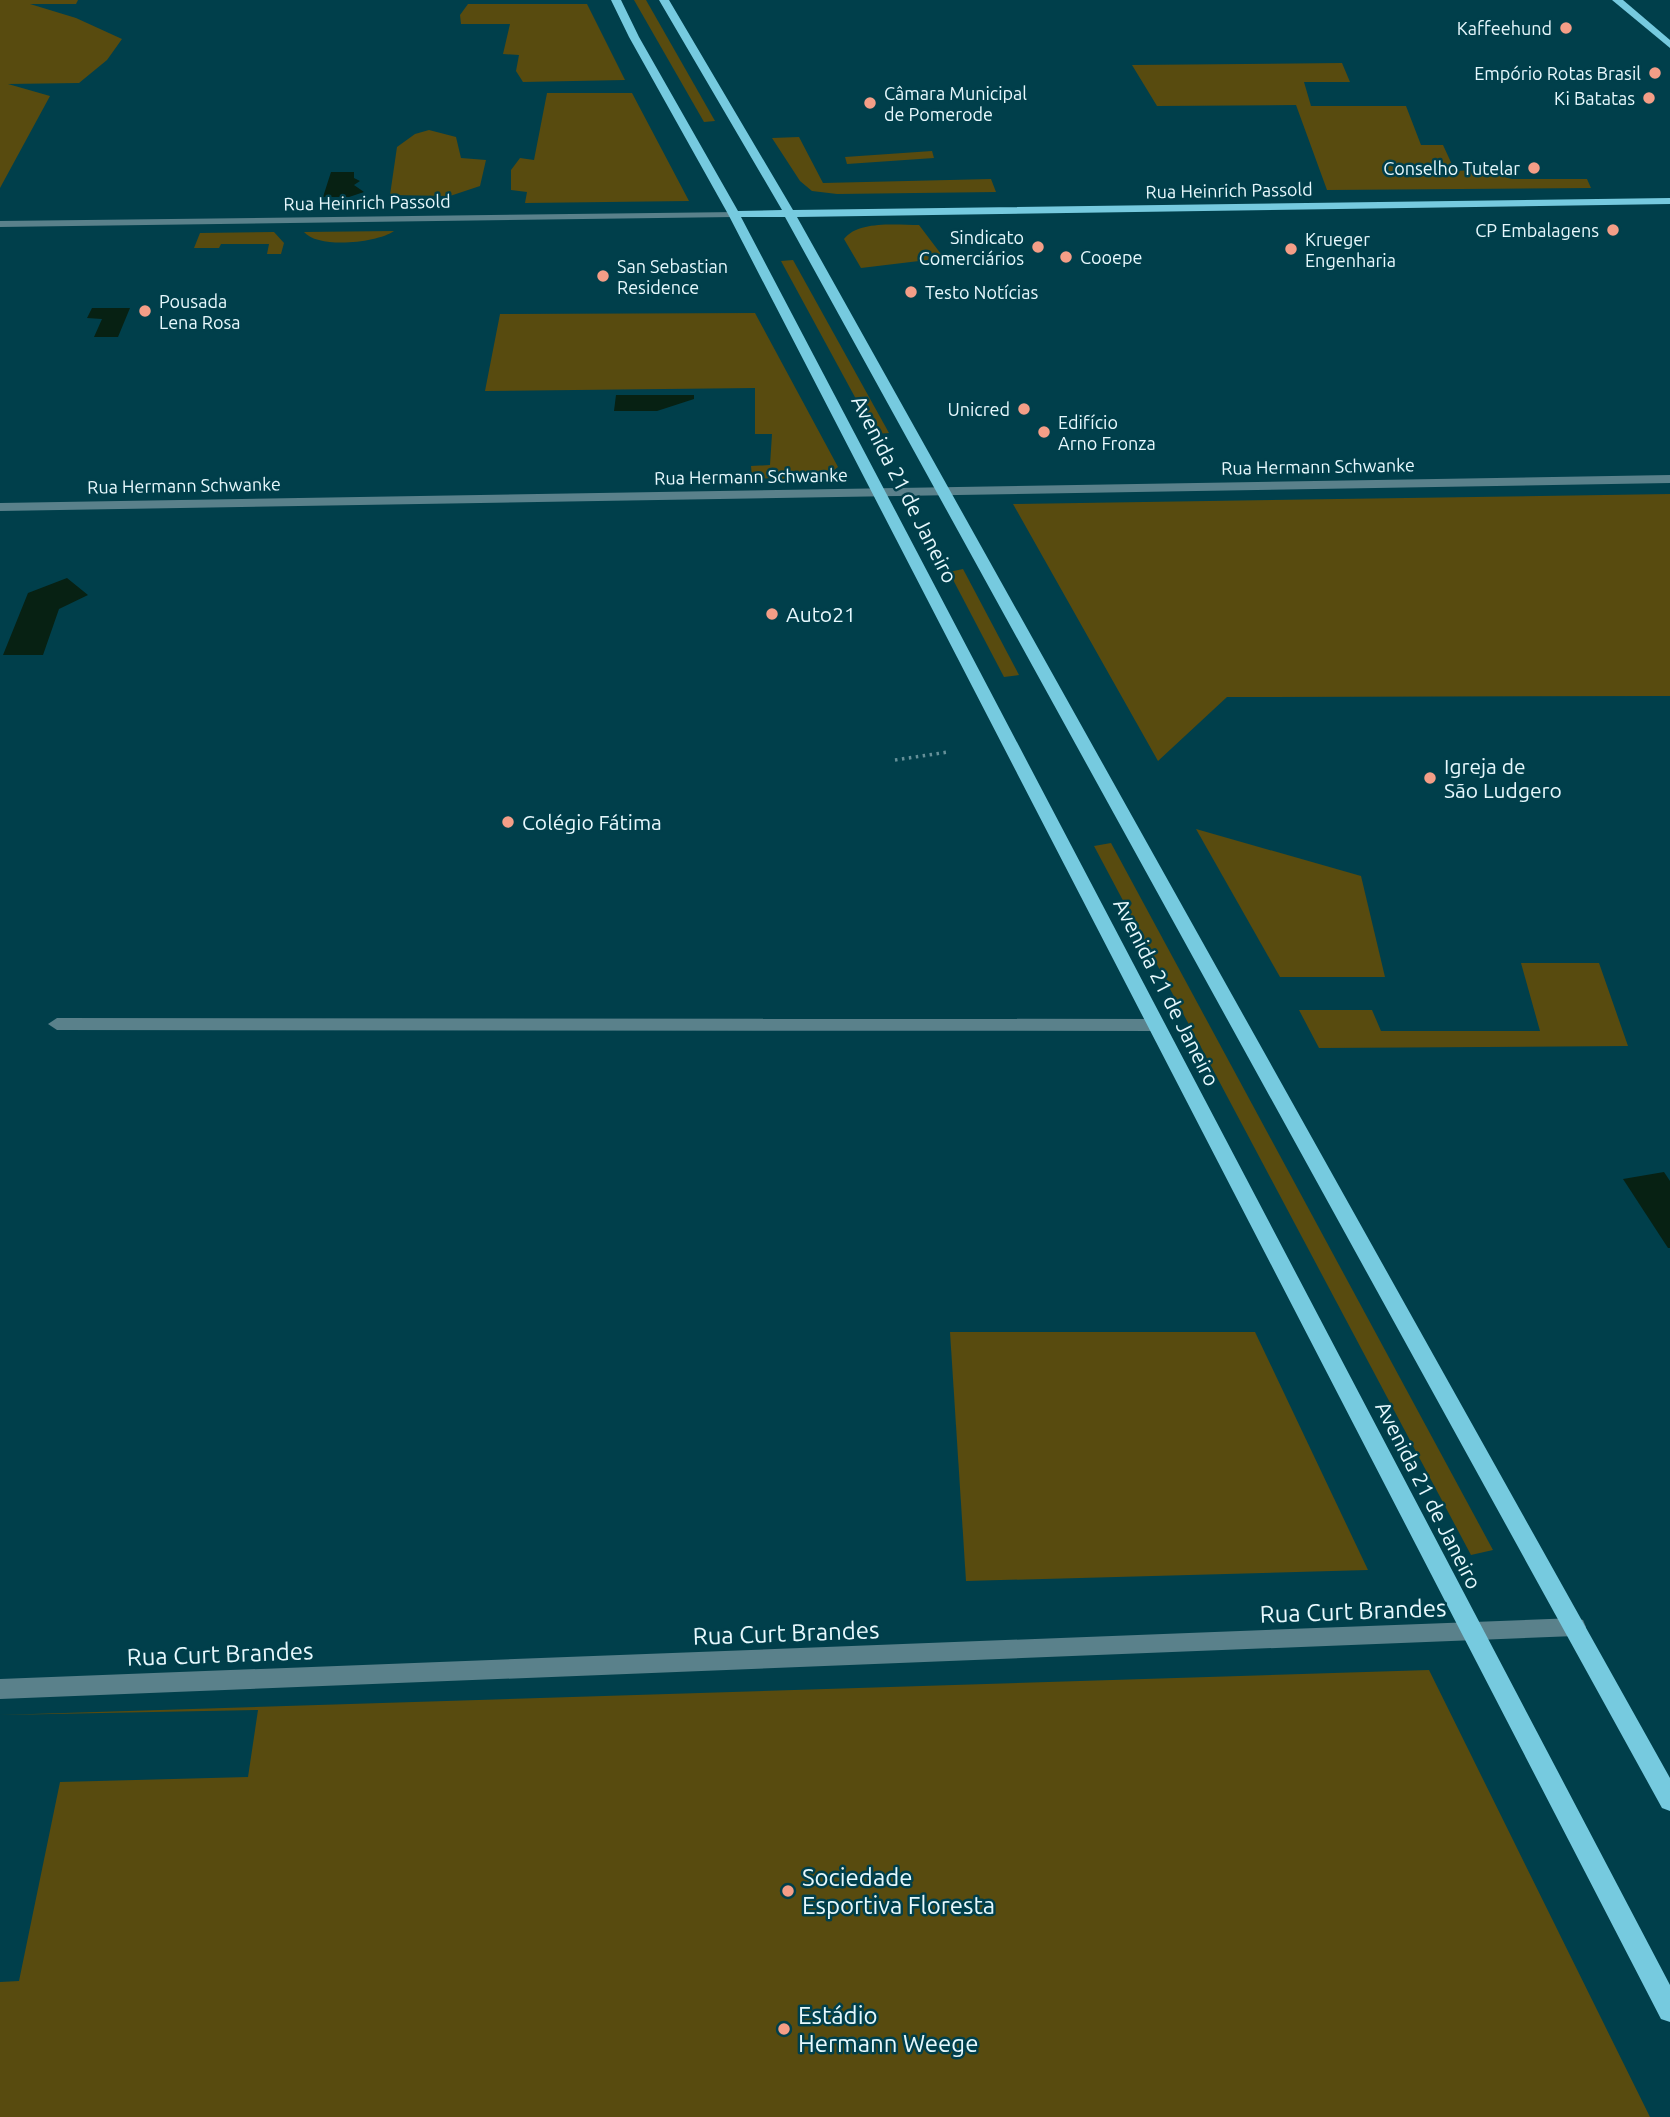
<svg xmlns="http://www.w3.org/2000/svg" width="1670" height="2117" font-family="Ubuntu,sans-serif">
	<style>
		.green { fill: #584b0f }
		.water { fill: #072113 }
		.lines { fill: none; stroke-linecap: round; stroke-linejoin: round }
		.path { stroke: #659099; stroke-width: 3.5; stroke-dasharray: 2.5 4.5; stroke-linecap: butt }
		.minor { fill: #5a818b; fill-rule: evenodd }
		.major { fill: #76cadf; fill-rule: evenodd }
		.poi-dot { fill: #f49e87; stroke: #003f4b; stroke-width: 2.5 }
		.labels { text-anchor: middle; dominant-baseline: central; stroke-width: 5; stroke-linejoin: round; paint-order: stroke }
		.far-poi-label { font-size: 18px; fill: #e6f8fd; stroke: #003f4b; text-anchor: end }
		.far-street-label { font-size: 18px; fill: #e6f8fd; stroke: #003f4b }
		.street-label { font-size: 21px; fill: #e6f8fd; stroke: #003f4b }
		.poi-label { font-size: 21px; fill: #e6f8fd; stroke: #003f4b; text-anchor: start }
		.near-street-label { font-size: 24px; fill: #e6f8fd; stroke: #003f4b }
		.near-poi-label { font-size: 24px; fill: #e6f8fd; stroke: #003f4b; text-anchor: start }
	</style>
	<rect width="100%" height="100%" fill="#003f4b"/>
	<g class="green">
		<path d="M0,0H78L76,4H30L76,18L122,39L107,60L79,83L8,84L50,96L0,188Z"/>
		<path d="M634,0H646L715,121L704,122Z"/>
		<path d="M468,4H587L625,80L523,82L516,71L519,55L503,54L510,24H461L460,15Z"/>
		<path d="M1342,63L1350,82H1304L1311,106H1406L1421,145H1443L1455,171L1476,170L1512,179H1587L1591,188L1327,190L1296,105L1157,106L1132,65Z"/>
		<path d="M547,93H632L689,201L525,203L527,192L511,190V170L520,158L534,160Z"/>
		<path d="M429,130L456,137L461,158L486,160L480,186L450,196L390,195L397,147L415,134Z"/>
		<path d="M799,137L823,183L991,179L996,192L837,194L812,191L800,181L772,138Z"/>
		<path d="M932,151L934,158L847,164L845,157Z"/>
		<path d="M919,225L944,258L861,268L844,239C858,220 898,225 919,225Z"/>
		<path d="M394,231C377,243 318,249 304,232Z"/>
		<path d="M274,232L284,243L281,254H267L269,244H221L219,248H194L200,233Z"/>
		<path d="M793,260L889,433L875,434L781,261Z"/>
		<path d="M755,313L838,467C818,485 778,478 752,478L751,466L770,465L772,434H755V388L485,391L500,314Z"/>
		<path d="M1670,494V696L1227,697L1158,761L1013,504Z"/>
		<path d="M963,569L1019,675L1004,677L949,572Z"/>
		<path d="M1196,829L1361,876L1385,977H1280Z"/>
		<path d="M1111,843L1493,1550L1471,1555L1094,846Z"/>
		<path d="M1521,963H1599L1628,1046L1319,1048L1299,1010H1372L1381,1031H1540Z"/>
		<path d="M950,1332H1255L1368,1570L966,1581Z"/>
		<path d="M1429,1670L1650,2117H0V1982L19,1981L60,1782L248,1777L258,1710L0,1715Z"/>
	</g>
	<g class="water">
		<path d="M331,172H354V178L360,181L354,185L364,192L349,197H323Z"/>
		<path d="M92,308H130L118,337H94L102,319L87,318Z"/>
		<path d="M616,395H694V399L657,411H614Z"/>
		<path d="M67,578L88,595L59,609L43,655H3L28,593Z"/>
		<path d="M1664,1172L1670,1181V1248H1668L1623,1179Z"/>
	</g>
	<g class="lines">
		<path class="path" d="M895,760L948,752"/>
		<g class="minor">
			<path d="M738,212L740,214L734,217L0,227V221Z"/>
			<path d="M1670,475V483L0,511V503Z"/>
			<path d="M57,1018L1156,1019L1165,1025L1156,1031L57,1030L48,1024Z"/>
			<path d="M1575,1618L1583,1620L1586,1627L1583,1634L1575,1636L0,1699V1679Z"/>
		</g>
		<g class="major">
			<path d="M611,0H621L639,37L738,211L782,210L659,0H669L793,210L1670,198V204L797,217L1670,1778V1811L1662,1808L785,217H741L1670,1985V2022L1661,2019L728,214L629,37Z"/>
			<path d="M1612,0H1623L1670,40V48Z"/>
		</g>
	</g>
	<g class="poi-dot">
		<circle cx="1566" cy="28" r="7"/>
		<circle cx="1655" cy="73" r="7"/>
		<circle cx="1649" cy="98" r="7"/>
		<circle cx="870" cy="103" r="7"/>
		<circle cx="1534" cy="168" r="7"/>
		<circle cx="1613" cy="230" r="7"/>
		<circle cx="1038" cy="247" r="7"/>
		<circle cx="1291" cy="249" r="7"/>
		<circle cx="1066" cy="257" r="7"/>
		<circle cx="603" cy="276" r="7"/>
		<circle cx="911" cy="292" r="7"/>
		<circle cx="145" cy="311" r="7"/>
		<circle cx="1024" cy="409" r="7"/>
		<circle cx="1044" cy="432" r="7"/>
		<circle cx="772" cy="614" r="7"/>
		<circle cx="1430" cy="778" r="7"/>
		<circle cx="508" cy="822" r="7"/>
		<circle cx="788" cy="1891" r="7"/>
		<circle cx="784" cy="2029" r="7"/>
	</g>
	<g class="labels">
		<g class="far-poi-label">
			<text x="1552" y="28">Kaffeehund</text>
			<text x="1641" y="73">Empório Rotas Brasil</text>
			<text x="884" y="93" text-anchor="start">Câmara Municipal<tspan x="884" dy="21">de Pomerode</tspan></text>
			<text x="1635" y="98">Ki Batatas</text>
			<text x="1520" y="168">Conselho Tutelar</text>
			<text x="1599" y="230">CP Embalagens</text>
			<text x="1024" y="237">Sindicato<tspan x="1024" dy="21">Comerciários</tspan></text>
			<text x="1305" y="239" text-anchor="start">Krueger<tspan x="1305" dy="21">Engenharia</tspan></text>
			<text x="1080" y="257" text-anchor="start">Cooepe</text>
			<text x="617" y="266" text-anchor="start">San Sebastian<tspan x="617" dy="21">Residence</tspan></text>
			<text x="925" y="292" text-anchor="start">Testo Notícias</text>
			<text x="159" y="301" text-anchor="start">Pousada<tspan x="159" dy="21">Lena Rosa</tspan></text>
			<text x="1010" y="409">Unicred</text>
			<text x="1058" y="422" text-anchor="start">Edifício<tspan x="1058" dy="21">Arno Fronza</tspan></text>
		</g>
		<g class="far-street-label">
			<text transform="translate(1229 190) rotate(-1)">Rua Heinrich Passold</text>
			<text transform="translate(367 202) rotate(-1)">Rua Heinrich Passold</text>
			<text transform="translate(1318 466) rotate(-1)">Rua Hermann Schwanke</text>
			<text transform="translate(751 476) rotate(-1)">Rua Hermann Schwanke</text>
			<text transform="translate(184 485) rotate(-1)">Rua Hermann Schwanke</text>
		</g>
		<g class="street-label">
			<text transform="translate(905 489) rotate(63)">Avenida 21 de Janeiro</text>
			<text transform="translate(1167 992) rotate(63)">Avenida 21 de Janeiro</text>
			<text transform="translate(1429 1495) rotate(63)">Avenida 21 de Janeiro</text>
		</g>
		<g class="poi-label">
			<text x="786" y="614">Auto21</text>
			<text x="1444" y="766">Igreja de<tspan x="1444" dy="24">São Ludgero</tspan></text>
			<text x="522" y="822">Colégio Fátima</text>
		</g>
		<g class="near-street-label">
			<text transform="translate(1353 1611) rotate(-2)">Rua Curt Brandes</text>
			<text transform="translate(786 1633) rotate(-2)">Rua Curt Brandes</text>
			<text transform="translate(220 1654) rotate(-2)">Rua Curt Brandes</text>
		</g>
		<g class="near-poi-label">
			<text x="802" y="1877">Sociedade<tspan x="802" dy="28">Esportiva Floresta</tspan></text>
			<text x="798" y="2015">Estádio<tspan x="798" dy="28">Hermann Weege</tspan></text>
		</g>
	</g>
</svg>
